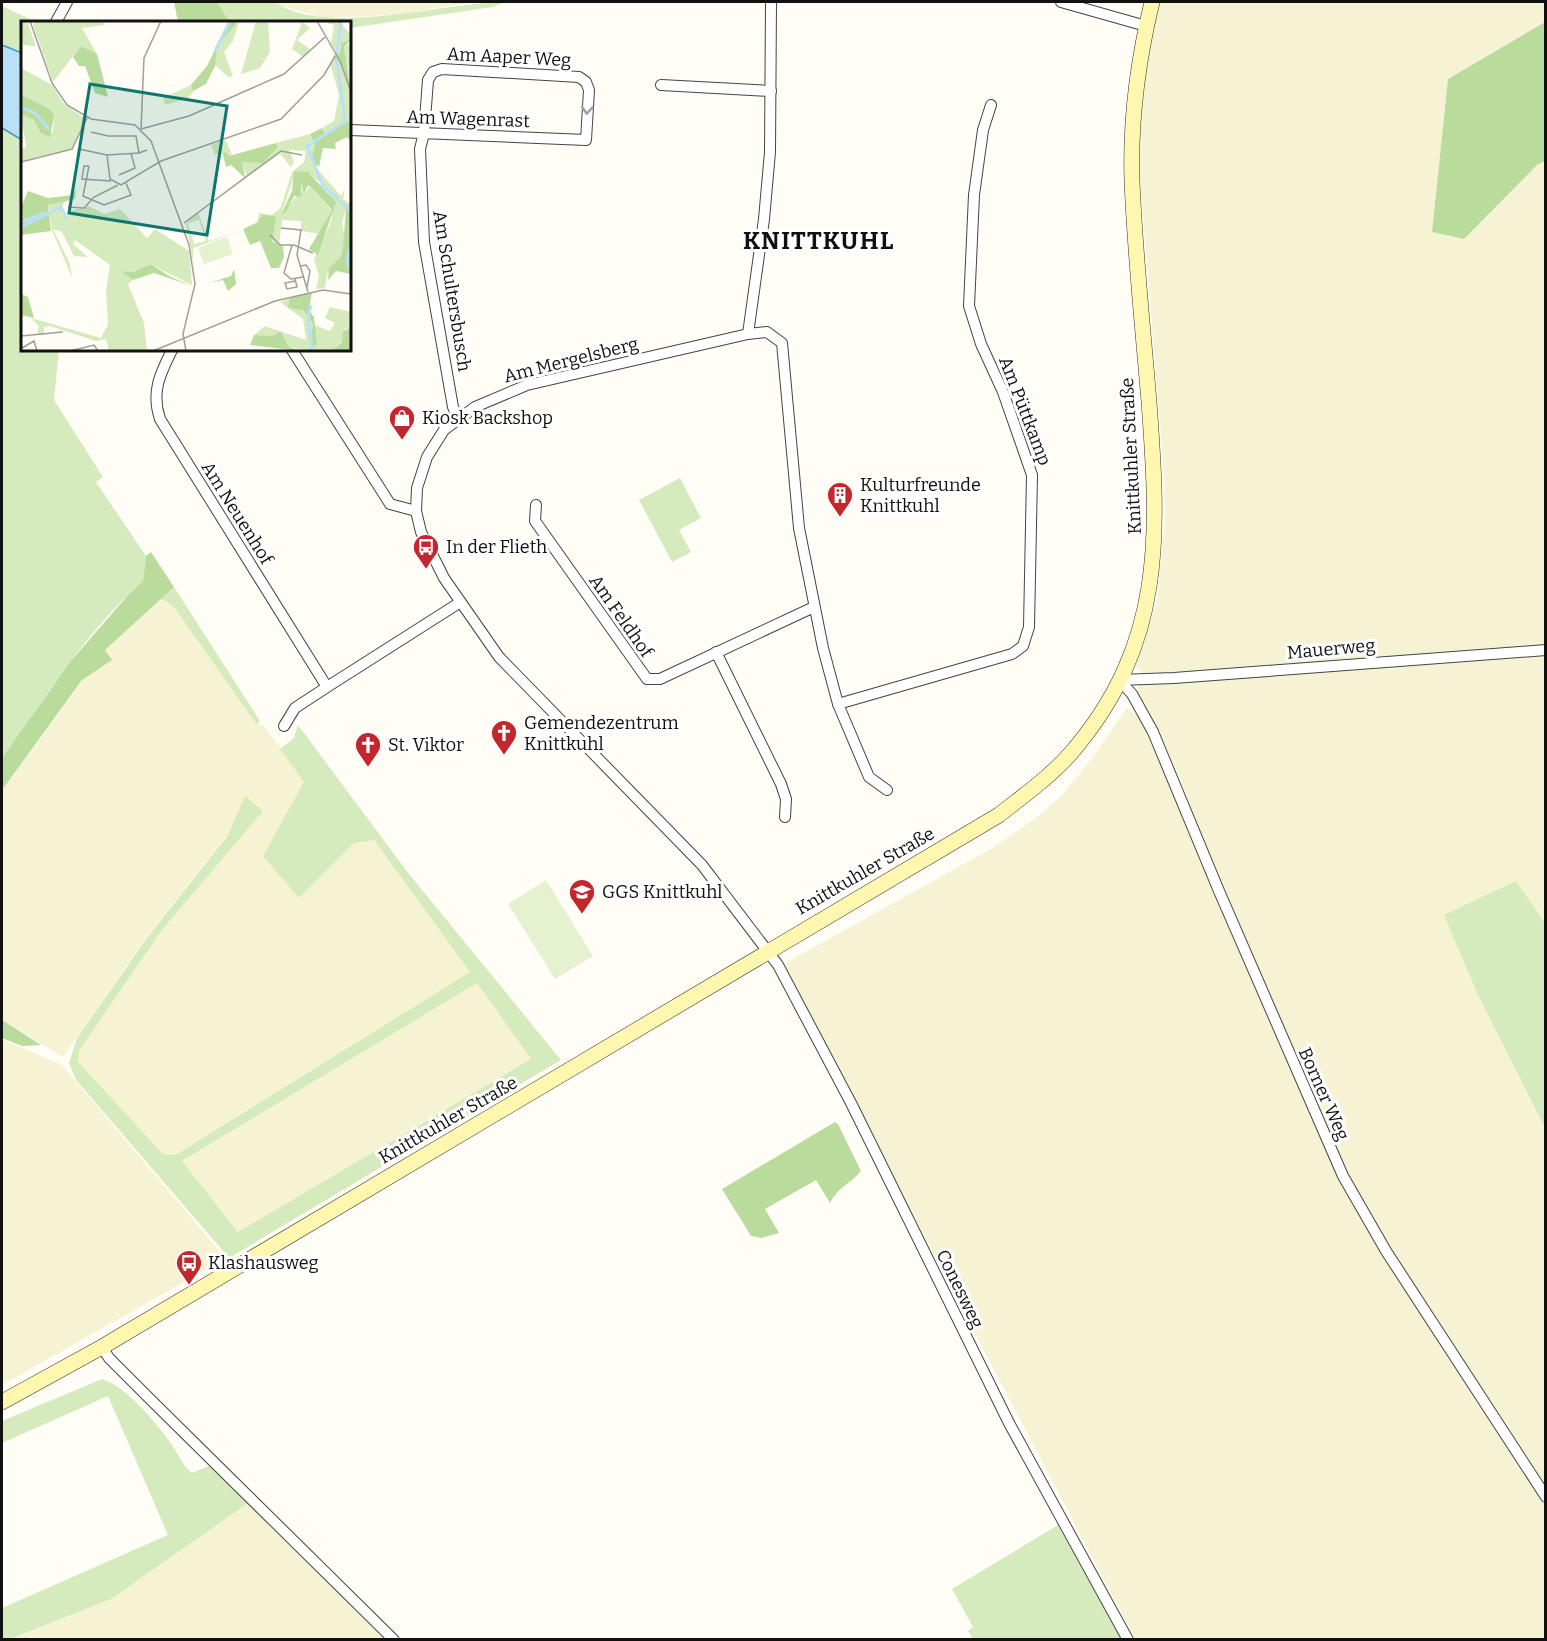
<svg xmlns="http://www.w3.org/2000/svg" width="1547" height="1641" font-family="Bitter,serif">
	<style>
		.farmland { fill: #f6f3d4 }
		.green { fill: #d5ebbd; fill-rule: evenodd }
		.forest { fill: #b9dc9c }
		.pitch { fill: #e6f2cf }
		.water { fill: #b9e0f7; stroke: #3f96cf; stroke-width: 1.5 }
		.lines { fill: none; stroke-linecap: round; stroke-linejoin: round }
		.street-casing { stroke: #444; stroke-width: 12 }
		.secondary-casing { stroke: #333; stroke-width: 16 }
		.street { stroke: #fff; stroke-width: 10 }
		.secondary { stroke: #fff6b0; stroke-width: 15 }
		.oneway { stroke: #a0a0a0 }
		.labels { text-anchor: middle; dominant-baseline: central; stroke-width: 6; stroke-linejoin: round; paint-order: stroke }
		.street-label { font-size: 18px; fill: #111; stroke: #fff }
		.poi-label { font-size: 18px; fill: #111; stroke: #fff; text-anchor: start }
		.district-label { font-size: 24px; font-weight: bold; letter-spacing: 1.5px; fill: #111; stroke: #fff }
		.inset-river { fill: none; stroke: #b9e0f7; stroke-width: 3 }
		.inset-road { fill: none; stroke: #a09f9a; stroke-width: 1.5 }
		.view { fill: #0f766e; fill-opacity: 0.15; stroke: #0f766e; stroke-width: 3 }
		.inset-edge { fill: none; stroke: #111; stroke-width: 3 }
	</style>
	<rect width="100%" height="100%" fill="#fffdf5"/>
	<g class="farmland">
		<path d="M275,2H474L393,15L324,18L282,6Z"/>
		<path d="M1156,2H1545V22L1448,79L1432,232L1464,239L1537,165L1545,161V646L1147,677L1135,666L1157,600L1165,523L1164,475L1136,129Z"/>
		<path d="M161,598L174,607L257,725H263L354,843L374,840L470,972L174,1155L163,1154L77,1062L79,1051L162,930L237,841L227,835L145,939L63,1057L2,1020V790L105,650Z"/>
		<path d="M1545,654V923L1516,881L1478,995L1545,1128V1491L1389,1250L1346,1175L1223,890L1176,768L1138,693V687L1143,684Z"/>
		<path d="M1127,708L1138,716L1161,761L1340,1181L1384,1256L1545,1505V1639H1135L782,965L994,847L1036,818L1061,796L1087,765Z"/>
		<path d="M477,983L531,1059L238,1232L182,1161Z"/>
		<path d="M2,1039L62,1065L221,1253L223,1260L2,1385Z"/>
		<path d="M251,1501L391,1640H11L111,1599Z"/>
	</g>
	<g class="green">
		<path d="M217,2H275C325,38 444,2 505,2L493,7L350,28V22H235L227,19Z"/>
		<path d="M2,6L36,22H22V350H59L54,400L103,477L96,482L146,556L143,581C86,630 46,698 2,758Z"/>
		<path d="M680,478L701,518L679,530L691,552L672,562L639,500Z"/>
		<path d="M174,587L260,721L257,725L174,607L161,598Z"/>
		<path d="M298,725L409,874L561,1060L229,1258L76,1080L69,1063L77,1038L146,939L228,835L245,796L263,811L162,930L79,1051L78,1062L163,1154L175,1155L470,972L374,840L354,843L299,898L263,856L304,782L280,749L294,738ZM477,983L531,1059L238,1232L182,1161Z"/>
		<path d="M1516,881L1545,923V1128L1478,995L1444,915Z"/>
		<path d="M102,1379C126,1386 155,1422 170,1442C178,1453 181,1464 192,1473L211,1465L251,1501L111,1599L11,1639H2V1608L168,1535L108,1396L2,1443V1421Z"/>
		<path d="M1058,1525L1121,1639H973L968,1631L973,1627L952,1589Z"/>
	</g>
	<g class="forest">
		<path d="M174,2H217L227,18L235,22H178Z"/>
		<path d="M1545,22V161L1537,165L1464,239L1432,232L1448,79Z"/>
		<path d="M151,552L174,587L105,650L112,660L82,680L2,790V758L70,662L129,594L143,581L146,556Z"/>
		<path d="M2,1020L41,1045L22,1046L2,1038Z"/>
		<path d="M835,1122L838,1124L861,1171C849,1185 839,1186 830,1203L816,1180L765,1209L779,1233L761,1238L751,1236L722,1189Z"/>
	</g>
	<path class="pitch" d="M546,880L593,956L555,979L508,904Z"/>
	<path class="water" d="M2,45L22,53V140L2,128Z"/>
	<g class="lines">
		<g class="street-casing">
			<g id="street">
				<path d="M1061,2L1146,26"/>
				<path d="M56,22L67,2"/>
				<path d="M661,85L771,91"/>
				<path d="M350,130L586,140L589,90L586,82L579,77L442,69L433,72L428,80L424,133L420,149L424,242L453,407L458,418"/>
				<path d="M748,334L764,219L770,152L771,2"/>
				<path d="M172,350C160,374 151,392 160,419L327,687L459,603"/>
				<path d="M292,350L390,504L416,511"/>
				<path d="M536,505L535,521L647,679H660L814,607"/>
				<path d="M716,652L781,784L786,799L785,817"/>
				<path d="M1119,680L1132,694L1153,732L1219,891L1343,1176L1386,1251L1546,1497"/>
				<path d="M1119,680L1174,678L1546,650"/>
				<path d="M838,704L823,648L799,528L782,343L767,332L748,334L527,385L475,407L444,430L427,457L417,488L416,511L421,532L444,578L499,657L702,865L778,965L851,1103L1009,1423L1128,1640"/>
				<path d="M284,726L295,708L327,687"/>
				<path d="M887,790L869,777L838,704L1012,654L1023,646L1029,627L1032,475L1003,392L981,344L969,306L974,195L983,130L991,105"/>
				<path d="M102,1347L109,1358L152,1401L394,1640"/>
			</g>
		</g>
		<g class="secondary-casing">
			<path id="secondary" d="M2,1402L102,1347L999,815C1023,796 1051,776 1071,753C1165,644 1159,536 1149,402C1143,329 1135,255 1132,181C1130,121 1138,60 1152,2"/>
		</g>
		<use href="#street" class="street"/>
		<use href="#secondary" class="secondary"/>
	</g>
	<defs><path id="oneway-chevron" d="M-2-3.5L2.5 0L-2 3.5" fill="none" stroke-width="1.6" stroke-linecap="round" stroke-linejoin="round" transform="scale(1.5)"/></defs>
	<use class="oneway" href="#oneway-chevron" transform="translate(587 110) rotate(94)"/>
	<defs>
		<g id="shop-pin" transform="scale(1.35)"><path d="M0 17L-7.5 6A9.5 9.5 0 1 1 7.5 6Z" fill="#c4262e" stroke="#fff"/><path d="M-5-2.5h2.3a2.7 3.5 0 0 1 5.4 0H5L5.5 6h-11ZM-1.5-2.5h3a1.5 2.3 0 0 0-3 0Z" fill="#fff"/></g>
		<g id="building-pin" transform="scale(1.35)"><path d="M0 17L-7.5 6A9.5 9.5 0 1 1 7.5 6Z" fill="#c4262e" stroke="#fff"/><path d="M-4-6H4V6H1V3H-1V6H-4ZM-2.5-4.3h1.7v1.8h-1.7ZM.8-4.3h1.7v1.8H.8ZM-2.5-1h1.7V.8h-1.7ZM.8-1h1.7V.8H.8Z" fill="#fff"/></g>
		<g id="bus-pin" transform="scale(1.35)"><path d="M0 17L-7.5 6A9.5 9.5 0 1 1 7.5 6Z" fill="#c4262e" stroke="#fff"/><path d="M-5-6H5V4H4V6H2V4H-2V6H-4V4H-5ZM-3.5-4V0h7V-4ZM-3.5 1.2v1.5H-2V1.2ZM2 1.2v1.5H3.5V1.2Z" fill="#fff"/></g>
		<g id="church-pin" transform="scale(1.35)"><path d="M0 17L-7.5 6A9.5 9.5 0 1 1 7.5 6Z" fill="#c4262e" stroke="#fff"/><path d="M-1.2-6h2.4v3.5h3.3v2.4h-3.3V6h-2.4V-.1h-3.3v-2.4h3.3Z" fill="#fff"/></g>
		<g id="school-pin" transform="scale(1.35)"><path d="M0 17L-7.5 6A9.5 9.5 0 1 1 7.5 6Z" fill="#c4262e" stroke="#fff"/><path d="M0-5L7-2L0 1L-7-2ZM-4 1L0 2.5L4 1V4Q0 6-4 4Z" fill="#fff"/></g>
	</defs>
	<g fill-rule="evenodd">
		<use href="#shop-pin" x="402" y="418"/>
		<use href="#building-pin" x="840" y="495"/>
		<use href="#bus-pin" x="426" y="547"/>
		<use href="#church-pin" x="504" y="733"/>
		<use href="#church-pin" x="368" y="745"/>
		<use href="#school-pin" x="582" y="892"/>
		<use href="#bus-pin" x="189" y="1263"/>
	</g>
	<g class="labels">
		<g class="street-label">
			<text transform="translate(509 57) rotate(3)">Am Aaper Weg</text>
			<text transform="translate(468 119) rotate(2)">Am Wagenrast</text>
			<text transform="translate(452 291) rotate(81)">Am Schultersbusch</text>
			<text transform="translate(571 360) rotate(-14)">Am Mergelsberg</text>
			<text transform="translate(1025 411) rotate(69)">Am Püttkamp</text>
			<text transform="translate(1131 456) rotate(-93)">Knittkuhler Straße</text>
			<text transform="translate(237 513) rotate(58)">Am Neuenhof</text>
			<text transform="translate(621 616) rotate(55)">Am Feldhof</text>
			<text transform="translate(1331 649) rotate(-5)">Mauerweg</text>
			<text transform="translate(865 871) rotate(-30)">Knittkuhler Straße</text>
			<text transform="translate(1324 1094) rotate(66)">Borner Weg</text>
			<text transform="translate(448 1120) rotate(-30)">Knittkuhler Straße</text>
			<text transform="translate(960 1289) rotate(64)">Conesweg</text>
		</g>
		<g class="poi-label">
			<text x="422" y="418">Kiosk Backshop</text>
			<text x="860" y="485">Kulturfreunde<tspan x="860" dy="21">Knittkuhl</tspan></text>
			<text x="446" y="547">In der Flieth</text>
			<text x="524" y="723">Gemendezentrum<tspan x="524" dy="21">Knittkuhl</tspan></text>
			<text x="388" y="745">St. Viktor</text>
			<text x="602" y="892">GGS Knittkuhl</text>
			<text x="208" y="1263">Klashausweg</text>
		</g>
		<g class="district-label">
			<text x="819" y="241">KNITTKUHL</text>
		</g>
	</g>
	<g transform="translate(21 21)">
		<rect width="330" height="330" fill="#fffdf5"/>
		<path d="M0,0H6L15,25L0,24ZM14,0H81L84,4L61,7L76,33L60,25L32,61L12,4ZM214,0H218L212,20L203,31L212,55L207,56L194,44L193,36L196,25ZM235,0H247L249,31L239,47L220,53ZM301,0H318L330,14V19L318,25V35L310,22L313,4ZM281,1L289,7L276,19L289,28L282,36L271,28ZM330,22V63L323,26ZM314,35L316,51L317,38L330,72V103L324,101L304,114L301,107L313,100L318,74L309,42ZM0,47L31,64L43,83L65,98L51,127L0,140V128L5,126L0,93L13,99L23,113L32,111L33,95L27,86L21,87L0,74ZM170,64L173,70L167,77L144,84L142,77ZM289,113L294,123L290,141L320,175L324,168L322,178L330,183V193L325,188L321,202L324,217L319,237L306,253L304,267L295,268L298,255L293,238L311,199V179L304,165L286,151L273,155L260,194L281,169L280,160L283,173L289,165L311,190L299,213L280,210V200L261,199L258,224L251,222L254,195L236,201L238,192L251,194L260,186L271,151L283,141L285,130L268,129L273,141L270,146L259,133L226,155L220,141H240L257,126L255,122ZM205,119L211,134L206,135L204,131L194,134L190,124ZM46,179L41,185L45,196L52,189L67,185L83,193L99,188L126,217L134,208L168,230L171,264L129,243L112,251L102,250L112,259L107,263L123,302L126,330H88L85,318L75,320L29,305L23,306V314L16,313L18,305L10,297L80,317L87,303L85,270L89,244L54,219L52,223L67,236L53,235L41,211L32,208L49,243L51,256L31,209L27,184ZM177,191L188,220L223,209L172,227V240L165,202ZM178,199L185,220L173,223L167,202ZM269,277V284L282,289L292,303L288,330L268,326L262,316L233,314L244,305L285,319L282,298L259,281ZM309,286L330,291V305L324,308L321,320L310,330H292L294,304L309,310L314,302L304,297Z" fill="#d5ebbd" fill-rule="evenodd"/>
		<path d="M208,0H214V4L196,25L194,45L185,63L172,70L170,64L186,45ZM330,19L323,26L330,70L317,38V53L313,33L318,34L320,22ZM60,25L76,33L87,76L74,72L64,45H58L52,36ZM0,74L29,88L33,95L29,116L20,112L13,99L0,93ZM326,100L330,103V121L326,116L314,122L315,128L302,127L298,146L290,140L294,123L289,113L301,107L304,113ZM255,122L257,126L242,142L221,141L224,157L210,144L205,146L202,133H198L204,131L208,135ZM273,150L287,151L315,181L297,234L288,228L311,189L290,166L287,164L283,173L280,161V176L273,175L265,191L260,194L271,170ZM55,168L54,178L27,184L30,210L0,214V186L7,170L27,177L52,174ZM325,187L330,193V253L315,250L307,259L308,247L319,237L322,226ZM241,194L255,195L251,221L262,225L263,236L258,247H250L239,220L229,224L222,208L237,201ZM129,243L150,256L171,265L133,252L112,259L100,250L112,251ZM213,248L215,263L207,270L202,259L188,262L210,255ZM291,271L288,289L293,296L296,323L288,330L292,303L282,289L267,287L269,277ZM0,273L7,276L13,297L0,294ZM330,305V330H310L321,321L322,311ZM259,310L268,326L279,330L229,324L233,314L252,315Z" fill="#b9dc9c"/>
		<path d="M206,216L212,233L183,243L177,227Z" fill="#e6f2cf"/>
		<path class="inset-river" d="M194,30L209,0M316,34L320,0M316,39L324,101L286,125L302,165L330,190M0,86L14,92L28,108M0,201L24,192M0,206L40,186L46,198M328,248L326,237L330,226M290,284L287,294L291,330"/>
		<path class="inset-road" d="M9,0L31,62L46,84L70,98L114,104L130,120L168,224L174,263L162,313L165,330M296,0L319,40L330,71M120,108L168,95L263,53L304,16M120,108L123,37L140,0M70,111L87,115H115L118,132L126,129M58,128L86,134M86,134L89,158L100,164L140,140L260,98L303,54L314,35M86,134L118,132M0,141L51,128L66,97M68,145L62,175L83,184L110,174L105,162M68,145H63L61,158L90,160M98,154L114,147L110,132M47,186L63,187L73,176L97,164M163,202L260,130L281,134M260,207L280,209L276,234L287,271M249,214L259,224H273L292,232M271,224L263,252L270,258L282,256M279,245L285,244L289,250L286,266M274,260L264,262L266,268L276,266L274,258M0,315L42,311M1,327L13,320L16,330M49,330L73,324L77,330M132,330L254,280L302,269L330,273"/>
		<path class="view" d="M69,63L206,85L186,214L48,192Z"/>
		<rect width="330" height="330" class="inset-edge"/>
	</g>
	<rect width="1547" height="1641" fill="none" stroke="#111111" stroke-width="6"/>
</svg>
